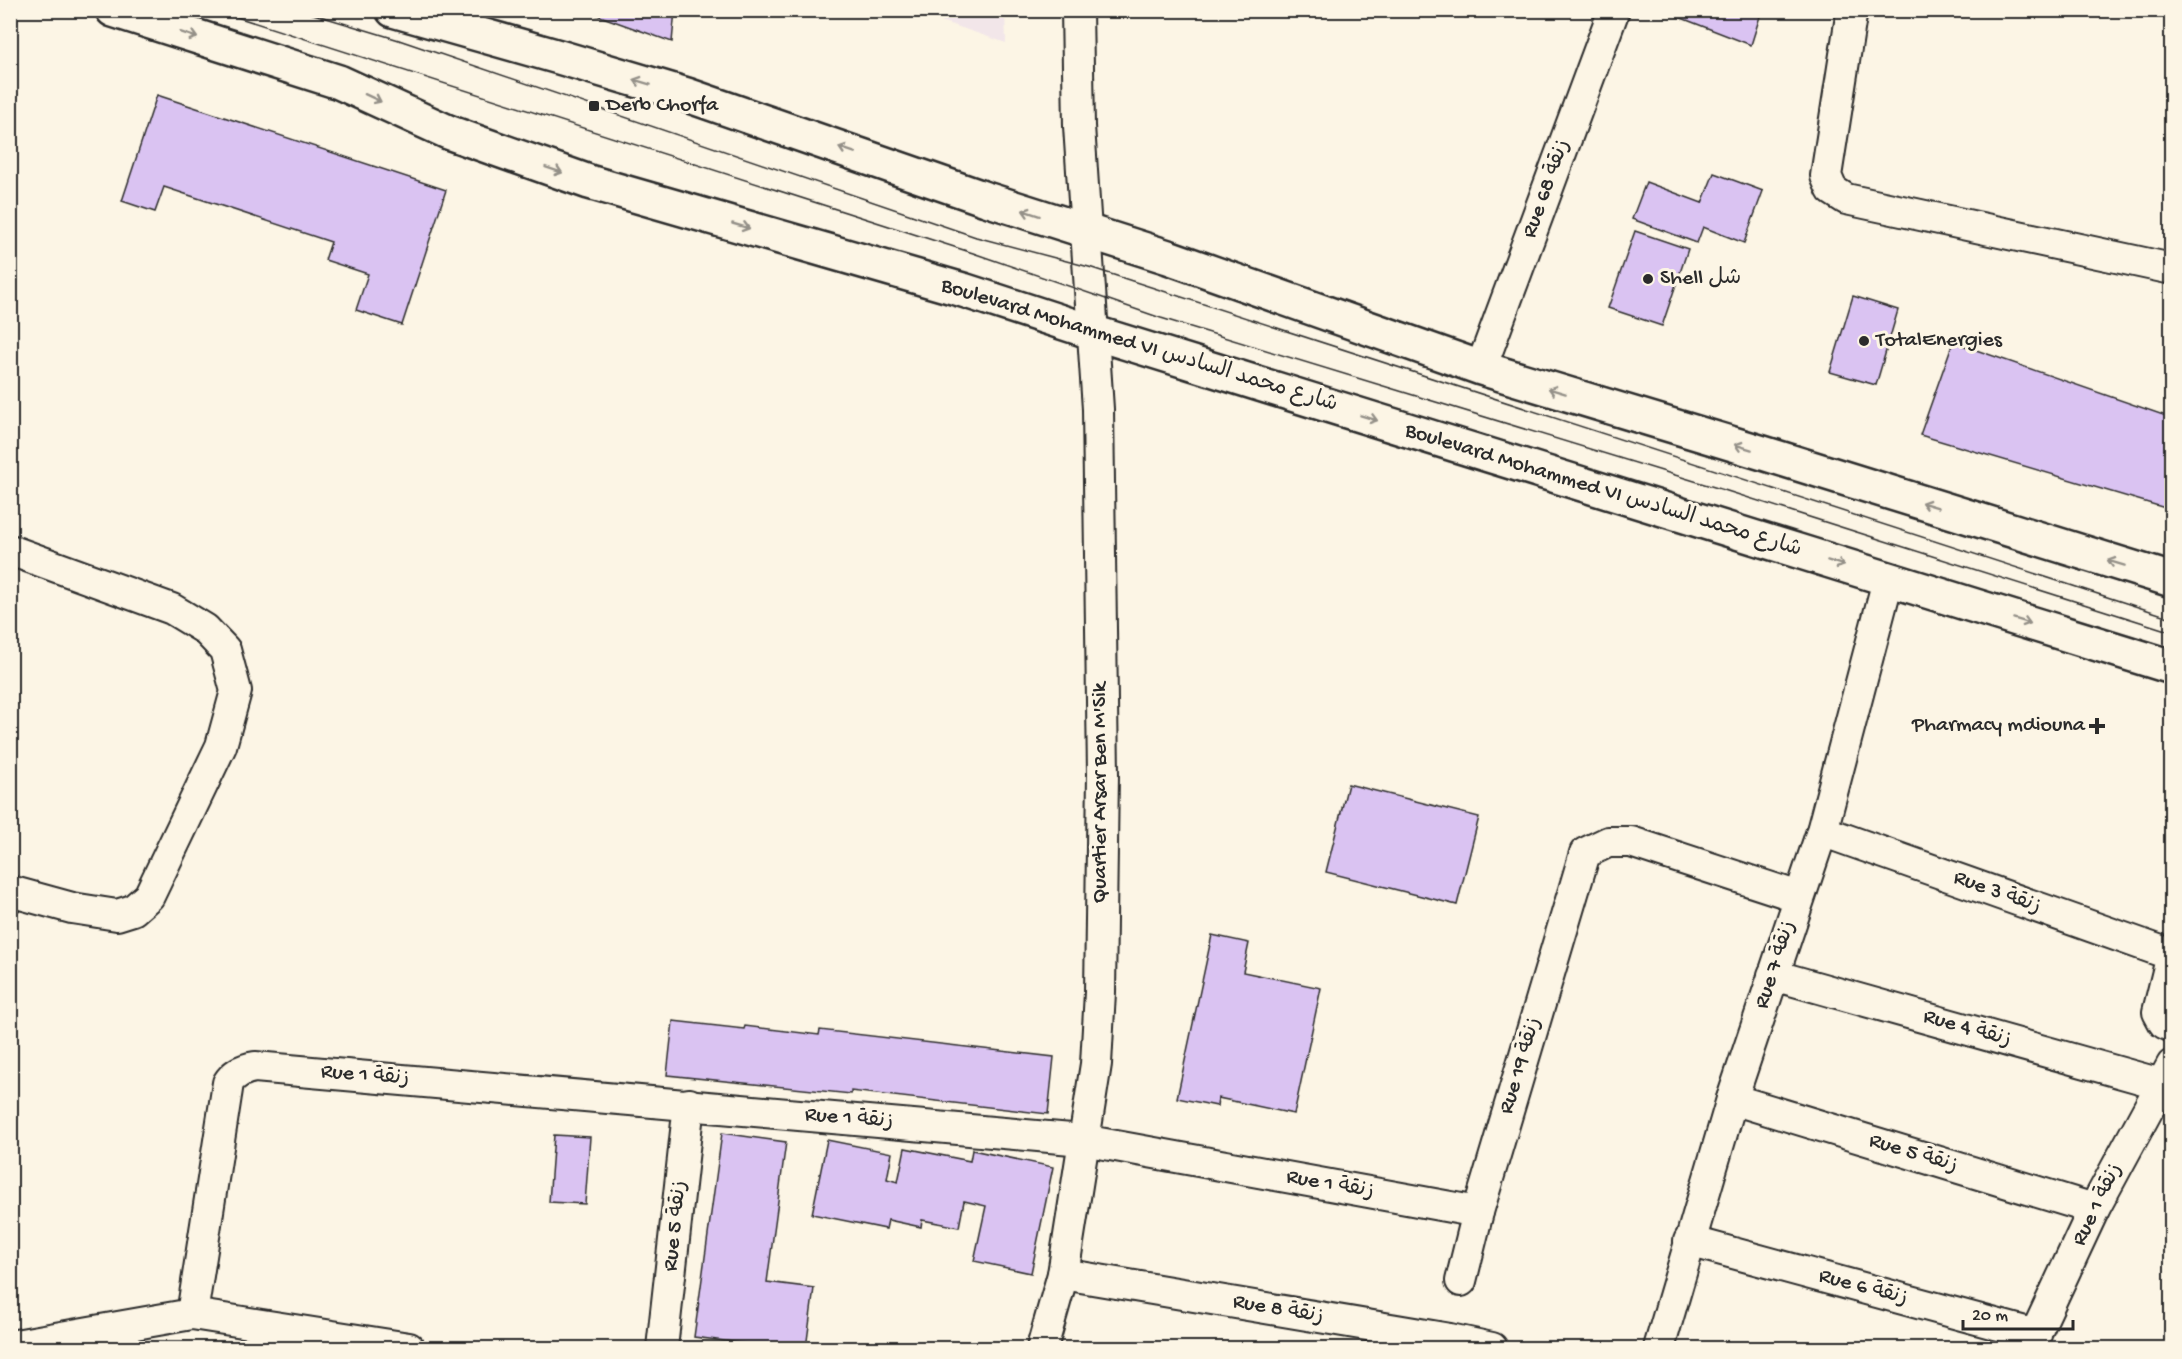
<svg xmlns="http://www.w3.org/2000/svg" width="2182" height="1359" font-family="'Gochi Hand','Playpen Sans Arabic',sans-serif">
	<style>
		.built { fill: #f2e6e9 }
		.building { fill: #dac3f2; stroke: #2b2b2b; stroke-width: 1.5 }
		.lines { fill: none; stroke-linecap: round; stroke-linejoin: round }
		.minor-casing { stroke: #2b2b2b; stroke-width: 34 }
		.primary-casing { stroke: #2b2b2b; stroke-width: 38 }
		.minor { stroke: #fcf5e5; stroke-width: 30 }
		.primary { stroke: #fcf5e5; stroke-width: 33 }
		.tram { stroke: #2b2b2b; stroke-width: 1.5 }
		.oneway { stroke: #949088 }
		.poi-dot { fill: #2b2b2b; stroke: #fcf5e5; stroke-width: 2 }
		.labels { text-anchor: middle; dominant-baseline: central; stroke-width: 6; stroke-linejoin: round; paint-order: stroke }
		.poi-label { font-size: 22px; fill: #2b2b2b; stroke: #fcf5e5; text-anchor: start }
		.street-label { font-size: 22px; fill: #2b2b2b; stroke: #fcf5e5 }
	</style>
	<rect width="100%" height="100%" fill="#fcf5e5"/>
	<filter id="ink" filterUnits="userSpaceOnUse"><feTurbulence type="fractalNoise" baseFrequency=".0167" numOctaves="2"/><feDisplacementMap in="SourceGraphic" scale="12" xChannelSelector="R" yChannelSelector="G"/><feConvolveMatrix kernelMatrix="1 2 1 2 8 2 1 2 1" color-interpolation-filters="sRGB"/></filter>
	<g filter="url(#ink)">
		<path class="built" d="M912,11H1005L1006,43Z"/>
		<g class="building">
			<path d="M583,10H675L672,42Z"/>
			<path d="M1661,10H1762L1751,45Z"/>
			<path d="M157,95L446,190L402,325L356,310L368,274L325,260L331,242L164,187L155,212L122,201Z"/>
			<path d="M1714,173L1763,191L1744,243L1703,227L1697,243L1632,219L1646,182L1702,203Z"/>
			<path d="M1635,231L1688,249L1662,326L1608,308Z"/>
			<path d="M1853,296L1898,310L1876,385L1830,372Z"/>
			<path d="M1953,342L2172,418V510L1920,435Z"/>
			<path d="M1348,784L1479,817L1457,905L1326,872Z"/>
			<path d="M1212,935L1249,943L1243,972L1321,988L1294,1114L1218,1098L1217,1106L1177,1098Z"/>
			<path d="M673,1021L744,1029L745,1026L819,1035L820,1030L1054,1057L1048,1114L851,1091V1094L667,1075Z"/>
			<path d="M722,1133L786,1142L767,1282L814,1288L806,1348H779L694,1337Z"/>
			<path d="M554,1135L590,1137L585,1204L549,1202Z"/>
			<path d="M827,1140L892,1153L887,1179L898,1182L905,1148L970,1161L972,1150L1053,1167L1031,1273L974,1261L986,1206L964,1201L959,1227L922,1220L921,1227L888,1220L886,1229L812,1214Z"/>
		</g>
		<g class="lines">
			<g class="minor-casing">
				<g id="minor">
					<path d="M1852,10L1826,176L1832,190L1846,199L2172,269"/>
					<path d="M1481,368L1614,10"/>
					<path d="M10,550L172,609L205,629L225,650L236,691L221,746L149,896L133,910L117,915L72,908L10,891"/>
					<path d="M1822,831L2172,955"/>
					<path d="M2172,955L2158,1012L2164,1023L2172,1027"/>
					<path d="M1773,975L2161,1084"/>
					<path d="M1732,1099L2094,1209"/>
					<path d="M1689,1241L2036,1335"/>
					<path d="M1063,1274L1450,1339L1492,1348"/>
					<path d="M1461,1281L1478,1212L1585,853L1608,842H1631L1799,897"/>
					<path d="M192,1314L228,1083C234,1073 243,1069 255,1067L1083,1140L1478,1212"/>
					<path d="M10,1346L192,1314L409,1348"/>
					<path d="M662,1348L689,1104"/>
					<path d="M1042,1348L1063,1274L1096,1064L1100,992L1103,774L1098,409L1079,126L1077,10"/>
					<path d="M1659,1348L1732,1099L1822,831L1888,580"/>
					<path d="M2029,1348L2094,1209L2172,1065"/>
				</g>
			</g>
			<g class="primary-casing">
				<g id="primary">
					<path d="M113,10L339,82L448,132L589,182L963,290L1092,332L2172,667"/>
					<path d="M393,10L559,57L687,95L986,199L1168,257L1481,368L1763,453L2172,580"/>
				</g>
			</g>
			<use href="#minor" class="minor"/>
			<use href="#primary" class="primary"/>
			<g class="tram">
				<path d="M215,10L973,253L1161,318L1724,490L2172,632"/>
				<path d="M300,10L399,40L976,237L1089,267L2172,618"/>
			</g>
		</g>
		<defs><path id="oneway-shaft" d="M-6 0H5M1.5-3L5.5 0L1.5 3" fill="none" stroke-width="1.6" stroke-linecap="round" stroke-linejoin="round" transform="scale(1.5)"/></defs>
		<g class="oneway">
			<use href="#oneway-shaft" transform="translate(189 35) rotate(18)"/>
			<use href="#oneway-shaft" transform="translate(642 82) rotate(-163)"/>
			<use href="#oneway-shaft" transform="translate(373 98) rotate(25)"/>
			<use href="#oneway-shaft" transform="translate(847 150) rotate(-161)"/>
			<use href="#oneway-shaft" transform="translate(554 170) rotate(19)"/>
			<use href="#oneway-shaft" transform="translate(1031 213) rotate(-162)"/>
			<use href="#oneway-shaft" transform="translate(741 226) rotate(16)"/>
			<use href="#oneway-shaft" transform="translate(1557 391) rotate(-163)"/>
			<use href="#oneway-shaft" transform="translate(1369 418) rotate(17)"/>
			<use href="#oneway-shaft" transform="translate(1743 447) rotate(-163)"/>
			<use href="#oneway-shaft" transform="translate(1930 505) rotate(-163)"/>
			<use href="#oneway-shaft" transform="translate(1836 563) rotate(17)"/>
			<use href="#oneway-shaft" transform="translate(2116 563) rotate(-163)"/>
			<use href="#oneway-shaft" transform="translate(2022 621) rotate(17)"/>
		</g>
	</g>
	<g class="poi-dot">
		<rect x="588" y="100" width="12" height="12" rx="3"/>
		<circle cx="1648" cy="279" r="6"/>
		<circle cx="1864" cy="341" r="6"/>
		<path d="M2094 717h6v6h6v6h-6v6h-6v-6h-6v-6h6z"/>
	</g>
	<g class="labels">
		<g class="poi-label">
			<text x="606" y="106">Derb Chorfa</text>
			<text x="1660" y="279">Shell شل</text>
			<text x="1876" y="341">TotalEnergies</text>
			<text x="2085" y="726" text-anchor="end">Pharmacy mdiouna</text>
		</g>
		<g class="street-label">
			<text transform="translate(1547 189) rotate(-70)">Rue 68 زنقة</text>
			<text transform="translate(1139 346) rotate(17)">Boulevard Mohammed VI شارع محمد السادس</text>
			<text transform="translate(1603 491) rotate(17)">Boulevard Mohammed VI شارع محمد السادس</text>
			<text transform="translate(1101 793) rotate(-90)">Quartier Arsar Ben M'Sik</text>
			<text transform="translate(1997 893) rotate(20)">Rue 3 زنقة</text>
			<text transform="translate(1776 965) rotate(-72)">Rue 7 زنقة</text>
			<text transform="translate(1967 1029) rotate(16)">Rue 4 زنقة</text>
			<text transform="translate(1521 1066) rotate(-73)">Rue 19 زنقة</text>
			<text transform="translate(365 1076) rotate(5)">Rue 1 زنقة</text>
			<text transform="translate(849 1119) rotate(5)">Rue 1 زنقة</text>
			<text transform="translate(1913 1154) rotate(17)">Rue 5 زنقة</text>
			<text transform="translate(1330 1185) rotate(10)">Rue 1 زنقة</text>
			<text transform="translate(2098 1205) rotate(-64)">Rue 1 زنقة</text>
			<text transform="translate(676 1226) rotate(-84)">Rue 5 زنقة</text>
			<text transform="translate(1863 1288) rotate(15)">Rue 6 زنقة</text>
			<text transform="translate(1278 1310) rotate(10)">Rue 8 زنقة</text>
		</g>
	</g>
	<rect width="2182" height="1359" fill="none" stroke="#fcf5e5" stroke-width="36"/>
	<rect x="18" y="18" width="2146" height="1323" fill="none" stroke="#2b2b2b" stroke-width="2" filter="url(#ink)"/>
	<path d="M1963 1320v9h110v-9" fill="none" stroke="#2b2b2b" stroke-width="3"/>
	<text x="1972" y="1320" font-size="18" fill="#2b2b2b" stroke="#fcf5e5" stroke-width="4.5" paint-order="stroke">20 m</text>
</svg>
